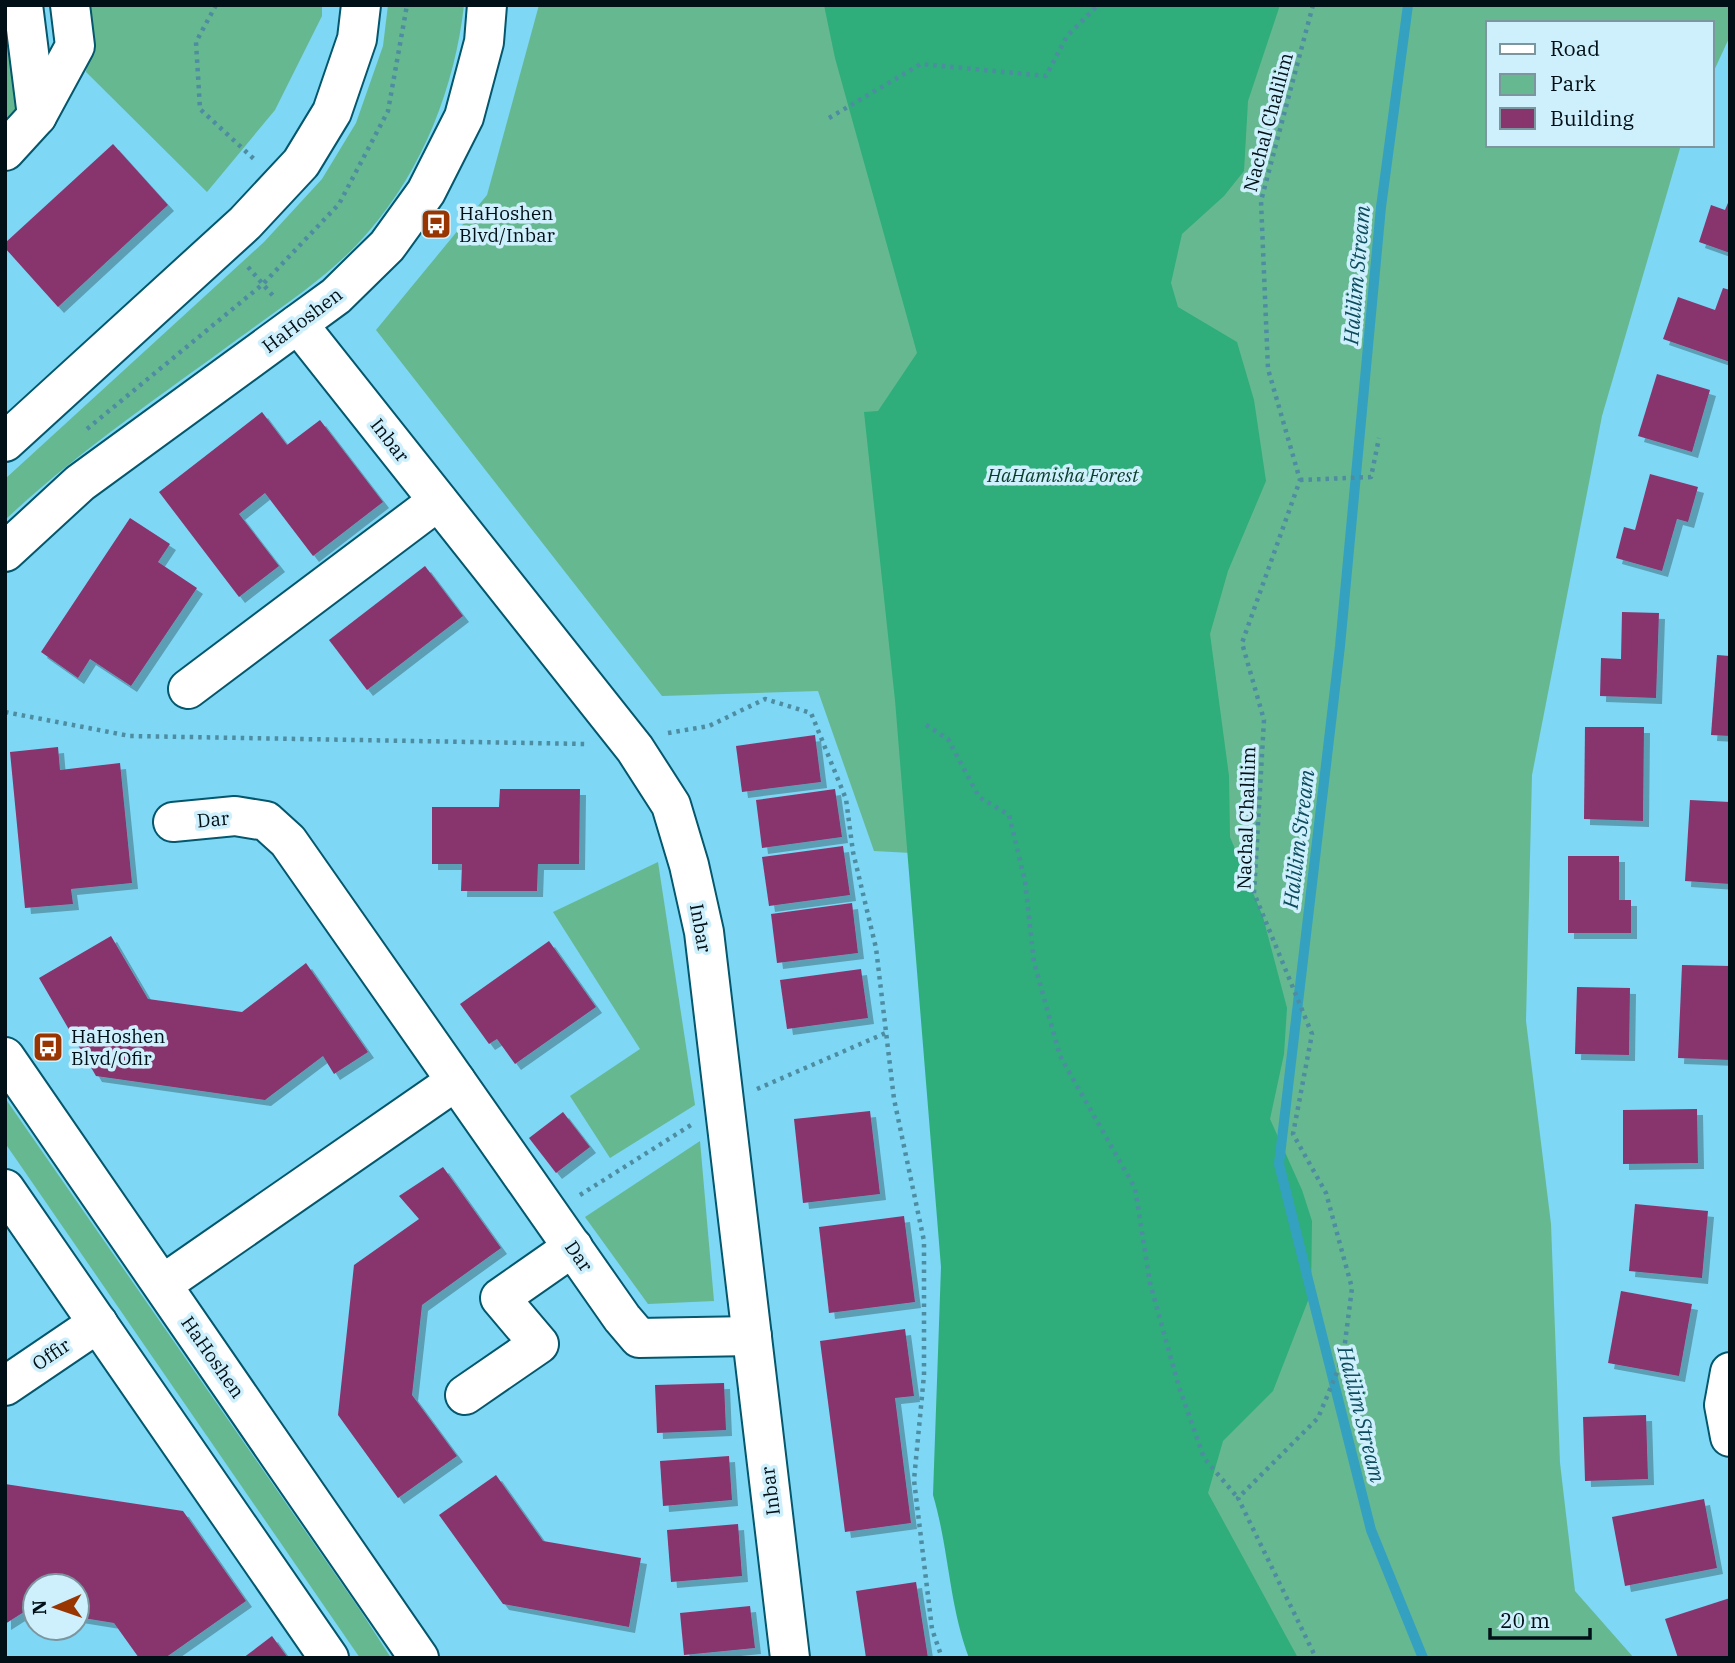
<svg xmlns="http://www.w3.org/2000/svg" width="1735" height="1663" font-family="'IBM Plex Serif',serif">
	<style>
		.green { fill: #66b891 }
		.forest { fill: #2fad7b }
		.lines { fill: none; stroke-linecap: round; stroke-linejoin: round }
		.stream { stroke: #35a1c1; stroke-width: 10 }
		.building { fill: #88356e; filter: url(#shadow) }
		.minor-casing { stroke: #04576c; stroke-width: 42 }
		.path { stroke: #4e8ca1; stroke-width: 4.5; stroke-dasharray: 3.5 5; stroke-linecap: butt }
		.minor { stroke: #fff; stroke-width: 38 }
		.labels { text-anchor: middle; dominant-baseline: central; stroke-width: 7; stroke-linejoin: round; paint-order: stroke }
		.street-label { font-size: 19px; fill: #001016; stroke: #ceeffc }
		.poi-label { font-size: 19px; fill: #001016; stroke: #ceeffc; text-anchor: start }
		.park-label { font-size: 19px; font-style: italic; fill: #093d29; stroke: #ceeffc }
		.water-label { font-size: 21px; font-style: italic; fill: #0d4b5c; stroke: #ceeffc }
	</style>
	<defs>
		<filter id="shadow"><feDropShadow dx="6" dy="6" stdDeviation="0" flood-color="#0004"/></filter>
	</defs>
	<rect width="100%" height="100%" fill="#7dd7f5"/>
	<g class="green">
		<path d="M5,5L43,64L5,132Z"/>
		<path d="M90,5H322V16L275,110L207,192L86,72L92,24Z"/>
		<path d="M388,5H464C455,86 423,169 369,231C333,274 284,305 239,338C159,397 77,452 5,520V479L264,242L322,179L356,123L383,46Z"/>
		<path d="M539,5H841L928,377L930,854L874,851L818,691L662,696L376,330L487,195Z"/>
		<path d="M1241,5H1730V36L1712,75V23H1488V145H1681L1602,416L1532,775L1526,1021L1551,1224L1560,1463L1575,1591L1634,1658H1280L1189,1500L1169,343L1155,212Z"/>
		<path d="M658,862L695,1105L610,1158L570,1096L640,1049L553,912Z"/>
		<path d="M5,1098L360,1610L391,1658H360L5,1143Z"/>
		<path d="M700,1141L714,1301L648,1304L585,1217Z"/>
	</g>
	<path class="forest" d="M824,5H1280L1248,101L1244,171L1224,196L1182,234L1171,283L1178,307L1237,342L1254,400L1266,481L1228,571L1210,634L1229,776L1230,837L1263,917L1287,1008L1284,1054L1270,1119L1302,1190L1312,1221L1311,1293L1273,1391L1223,1441L1208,1493L1298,1658H969C949,1605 949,1549 933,1495L941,1267L895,700L864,412L878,411L917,353L835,58Z"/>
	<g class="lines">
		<path class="stream" d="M1408,5L1381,207L1340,646L1279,1164L1371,1530L1423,1658"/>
	</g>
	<g class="building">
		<path d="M113,144L168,205L58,307L5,248V243Z"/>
		<path d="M1730,198V253L1699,242L1711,205L1725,210Z"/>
		<path d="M1723,288L1730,290V362L1663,339L1678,297L1715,310Z"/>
		<path d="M1657,374L1710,390L1692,452L1638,436Z"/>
		<path d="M262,412L287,445L320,420L383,502L313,556L265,493L239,514L279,566L239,597L159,492Z"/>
		<path d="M1650,474L1698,487L1688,522L1677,519L1662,571L1616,558L1624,527L1635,530Z"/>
		<path d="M130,518L170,544L158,562L197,588L131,686L90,659L78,678L41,652Z"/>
		<path d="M425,566L463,616L367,690L329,640Z"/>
		<path d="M1622,612L1659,613L1656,698L1600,696L1601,658L1621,659Z"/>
		<path d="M1717,655L1730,656V736L1711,735Z"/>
		<path d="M1585,727H1644L1643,821L1584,819Z"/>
		<path d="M815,735L821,782L742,792L736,746Z"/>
		<path d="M58,747L60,770L120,763L132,883L71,889L73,904L25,908L10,752Z"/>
		<path d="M500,789H580L579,864H538L537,891H461L462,864H432V807H499Z"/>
		<path d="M835,789L842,837L762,848L756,800Z"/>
		<path d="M1690,800L1730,802V884L1685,881Z"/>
		<path d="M843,846L850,895L769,906L762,857Z"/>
		<path d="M1568,856H1619V900H1631V933H1568Z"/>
		<path d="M852,903L858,953L777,963L771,914Z"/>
		<path d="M111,936L148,999L242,1012L306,963L368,1052L334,1074L323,1056L265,1100L96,1076L39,978Z"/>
		<path d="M549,941L596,1007L515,1064L497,1039L489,1044L460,1004Z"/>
		<path d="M1682,965L1730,966V1060L1678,1058Z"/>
		<path d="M861,969L868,1018L787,1029L780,980Z"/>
		<path d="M1577,987L1630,988L1629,1055L1575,1054Z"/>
		<path d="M1697,1109L1698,1163L1623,1164V1110Z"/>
		<path d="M870,1111L880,1194L803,1203L794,1119Z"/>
		<path d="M563,1112L590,1147L556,1173L529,1138Z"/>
		<path d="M443,1167L501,1248L422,1305L412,1395L457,1456L398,1498L338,1415L354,1265L419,1219L399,1196Z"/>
		<path d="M1635,1204L1708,1211L1702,1278L1629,1271Z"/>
		<path d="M904,1216L915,1302L829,1313L819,1227Z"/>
		<path d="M1621,1291L1692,1304L1679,1376L1608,1363Z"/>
		<path d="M905,1329L914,1396L895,1398L911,1523L845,1532L820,1341Z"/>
		<path d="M724,1383L726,1430L657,1433L655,1385Z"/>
		<path d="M1646,1415L1648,1479L1585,1481L1583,1417Z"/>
		<path d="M729,1456L732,1500L663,1506L660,1461Z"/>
		<path d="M496,1475L543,1541L641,1558L629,1627L503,1604L439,1515Z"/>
		<path d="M5,1484L183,1511L246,1601L165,1658H139L114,1623L77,1617V1586H35V1611L27,1610L5,1624Z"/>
		<path d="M1704,1499L1717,1568L1625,1586L1612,1517Z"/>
		<path d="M738,1524L742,1576L671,1582L667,1530Z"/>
		<path d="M916,1582L928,1658H866L856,1591Z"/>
		<path d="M1730,1598V1658H1678L1665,1619Z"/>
		<path d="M750,1606L755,1648L684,1655L680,1613Z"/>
		<path d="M272,1636L288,1658H243Z"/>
	</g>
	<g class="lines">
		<g class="minor-casing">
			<g id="minor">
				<path d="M23,5L37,116"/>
				<path d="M5,151L37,116L75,46L70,5"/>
				<path d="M298,324L635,749L671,805L689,865L704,932L790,1658"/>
				<path d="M5,442L245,223L301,163L332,112L357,39L361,5"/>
				<path d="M5,552L80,483L336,296L387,246L426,192L464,117L484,42L487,5"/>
				<path d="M188,689L438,501"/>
				<path d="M173,822L235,816L266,821L288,841L622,1318L639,1338L752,1336"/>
				<path d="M5,1057L419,1658"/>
				<path d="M5,1189L329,1658"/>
				<path d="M163,1284L456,1081"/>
				<path d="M1730,1372L1724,1405L1730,1437"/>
				<path d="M5,1386L98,1323"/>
				<path d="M465,1395L539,1344L500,1298L573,1247"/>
			</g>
		</g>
		<g class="path">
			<path d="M216,5L196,42L200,109L255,160"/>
			<path d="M1313,5L1261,201L1268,369L1300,480L1242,643L1264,720L1254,893L1312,1034L1293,1134L1326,1193L1352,1288L1343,1358L1318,1418L1238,1498L1316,1658"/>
			<path d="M829,118L921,64L1046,76L1067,36L1098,5"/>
			<path d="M248,267L274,297"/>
			<path d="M87,429L263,284L339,204L388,111L407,5"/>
			<path d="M1300,480L1371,477L1379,438"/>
			<path d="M5,712L130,736L586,744"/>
			<path d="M926,725L948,739L979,797L1009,815L1025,881L1034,962L1060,1056L1135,1188L1150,1283L1179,1387L1204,1458L1238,1498"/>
			<path d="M668,733L709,726L765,699L811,713L846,799L853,852L876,948L894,1099L924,1241V1375L914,1480L932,1629L942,1658"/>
			<path d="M757,1089L888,1032"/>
			<path d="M580,1195L691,1125"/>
		</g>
		<use href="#minor" class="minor"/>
	</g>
	<defs>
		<g id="bus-square" transform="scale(1.575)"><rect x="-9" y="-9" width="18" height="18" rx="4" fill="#993500" stroke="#ceeffc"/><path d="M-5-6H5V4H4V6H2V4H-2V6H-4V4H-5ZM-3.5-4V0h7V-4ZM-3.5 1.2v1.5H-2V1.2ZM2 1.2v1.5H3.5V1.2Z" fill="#fff"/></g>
	</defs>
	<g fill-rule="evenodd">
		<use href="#bus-square" x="436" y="224"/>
		<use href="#bus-square" x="48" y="1047"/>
	</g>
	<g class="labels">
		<g class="street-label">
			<text transform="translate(1268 122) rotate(-75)">Nachal Chalilim</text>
			<text transform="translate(302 320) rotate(-37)">HaHoshen</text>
			<text transform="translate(390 440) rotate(52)">Inbar</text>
			<text transform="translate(1246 818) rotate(-88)">Nachal Chalilim</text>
			<text transform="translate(213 819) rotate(-5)">Dar</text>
			<text transform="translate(701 928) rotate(80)">Inbar</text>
			<text transform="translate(579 1256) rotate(55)">Dar</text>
			<text transform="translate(51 1354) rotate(-34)">Offir</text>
			<text transform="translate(213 1357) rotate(55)">HaHoshen</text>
			<text transform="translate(770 1491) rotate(-97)">Inbar</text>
		</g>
		<g class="poi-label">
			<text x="459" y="213">HaHoshen<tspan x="459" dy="22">Blvd/Inbar</tspan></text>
			<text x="71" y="1036">HaHoshen<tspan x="71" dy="22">Blvd/Ofir</tspan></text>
		</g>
		<g class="park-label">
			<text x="1063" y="475">HaHamisha Forest</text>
		</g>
		<g class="water-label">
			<text transform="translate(1356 275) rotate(-85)">Halilim Stream</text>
			<text transform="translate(1298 839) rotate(-83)">Halilim Stream</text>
			<text transform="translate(1362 1414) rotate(76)">Halilim Stream</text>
		</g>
	</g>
	<rect width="1735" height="1663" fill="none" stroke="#001016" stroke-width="14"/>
	<rect x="1486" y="21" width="228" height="126" fill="#ceeffc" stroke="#7c96a0" stroke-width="2"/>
	<rect x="1500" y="44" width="35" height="10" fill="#ffffff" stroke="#7c96a0" stroke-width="2"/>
	<text x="1550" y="56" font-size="21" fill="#001016">Road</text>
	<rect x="1500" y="74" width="35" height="21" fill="#66b891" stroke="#7c96a0" stroke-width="2"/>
	<text x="1550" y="91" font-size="21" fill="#001016">Park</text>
	<rect x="1500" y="108" width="35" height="21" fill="#88356e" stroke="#7c96a0" stroke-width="2"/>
	<text x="1550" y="126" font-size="21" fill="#001016">Building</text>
	<g transform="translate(56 1607) rotate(268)"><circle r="33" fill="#ceeffc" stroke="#7c96a0" stroke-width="2"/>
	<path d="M0-5L12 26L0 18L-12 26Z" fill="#993500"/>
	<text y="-10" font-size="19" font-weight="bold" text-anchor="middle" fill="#001016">N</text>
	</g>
	<path d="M1490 1628v10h100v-10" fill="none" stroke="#001016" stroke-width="3.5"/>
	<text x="1500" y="1628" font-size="21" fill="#001016" stroke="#ceeffc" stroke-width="5" paint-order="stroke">20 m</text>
</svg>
